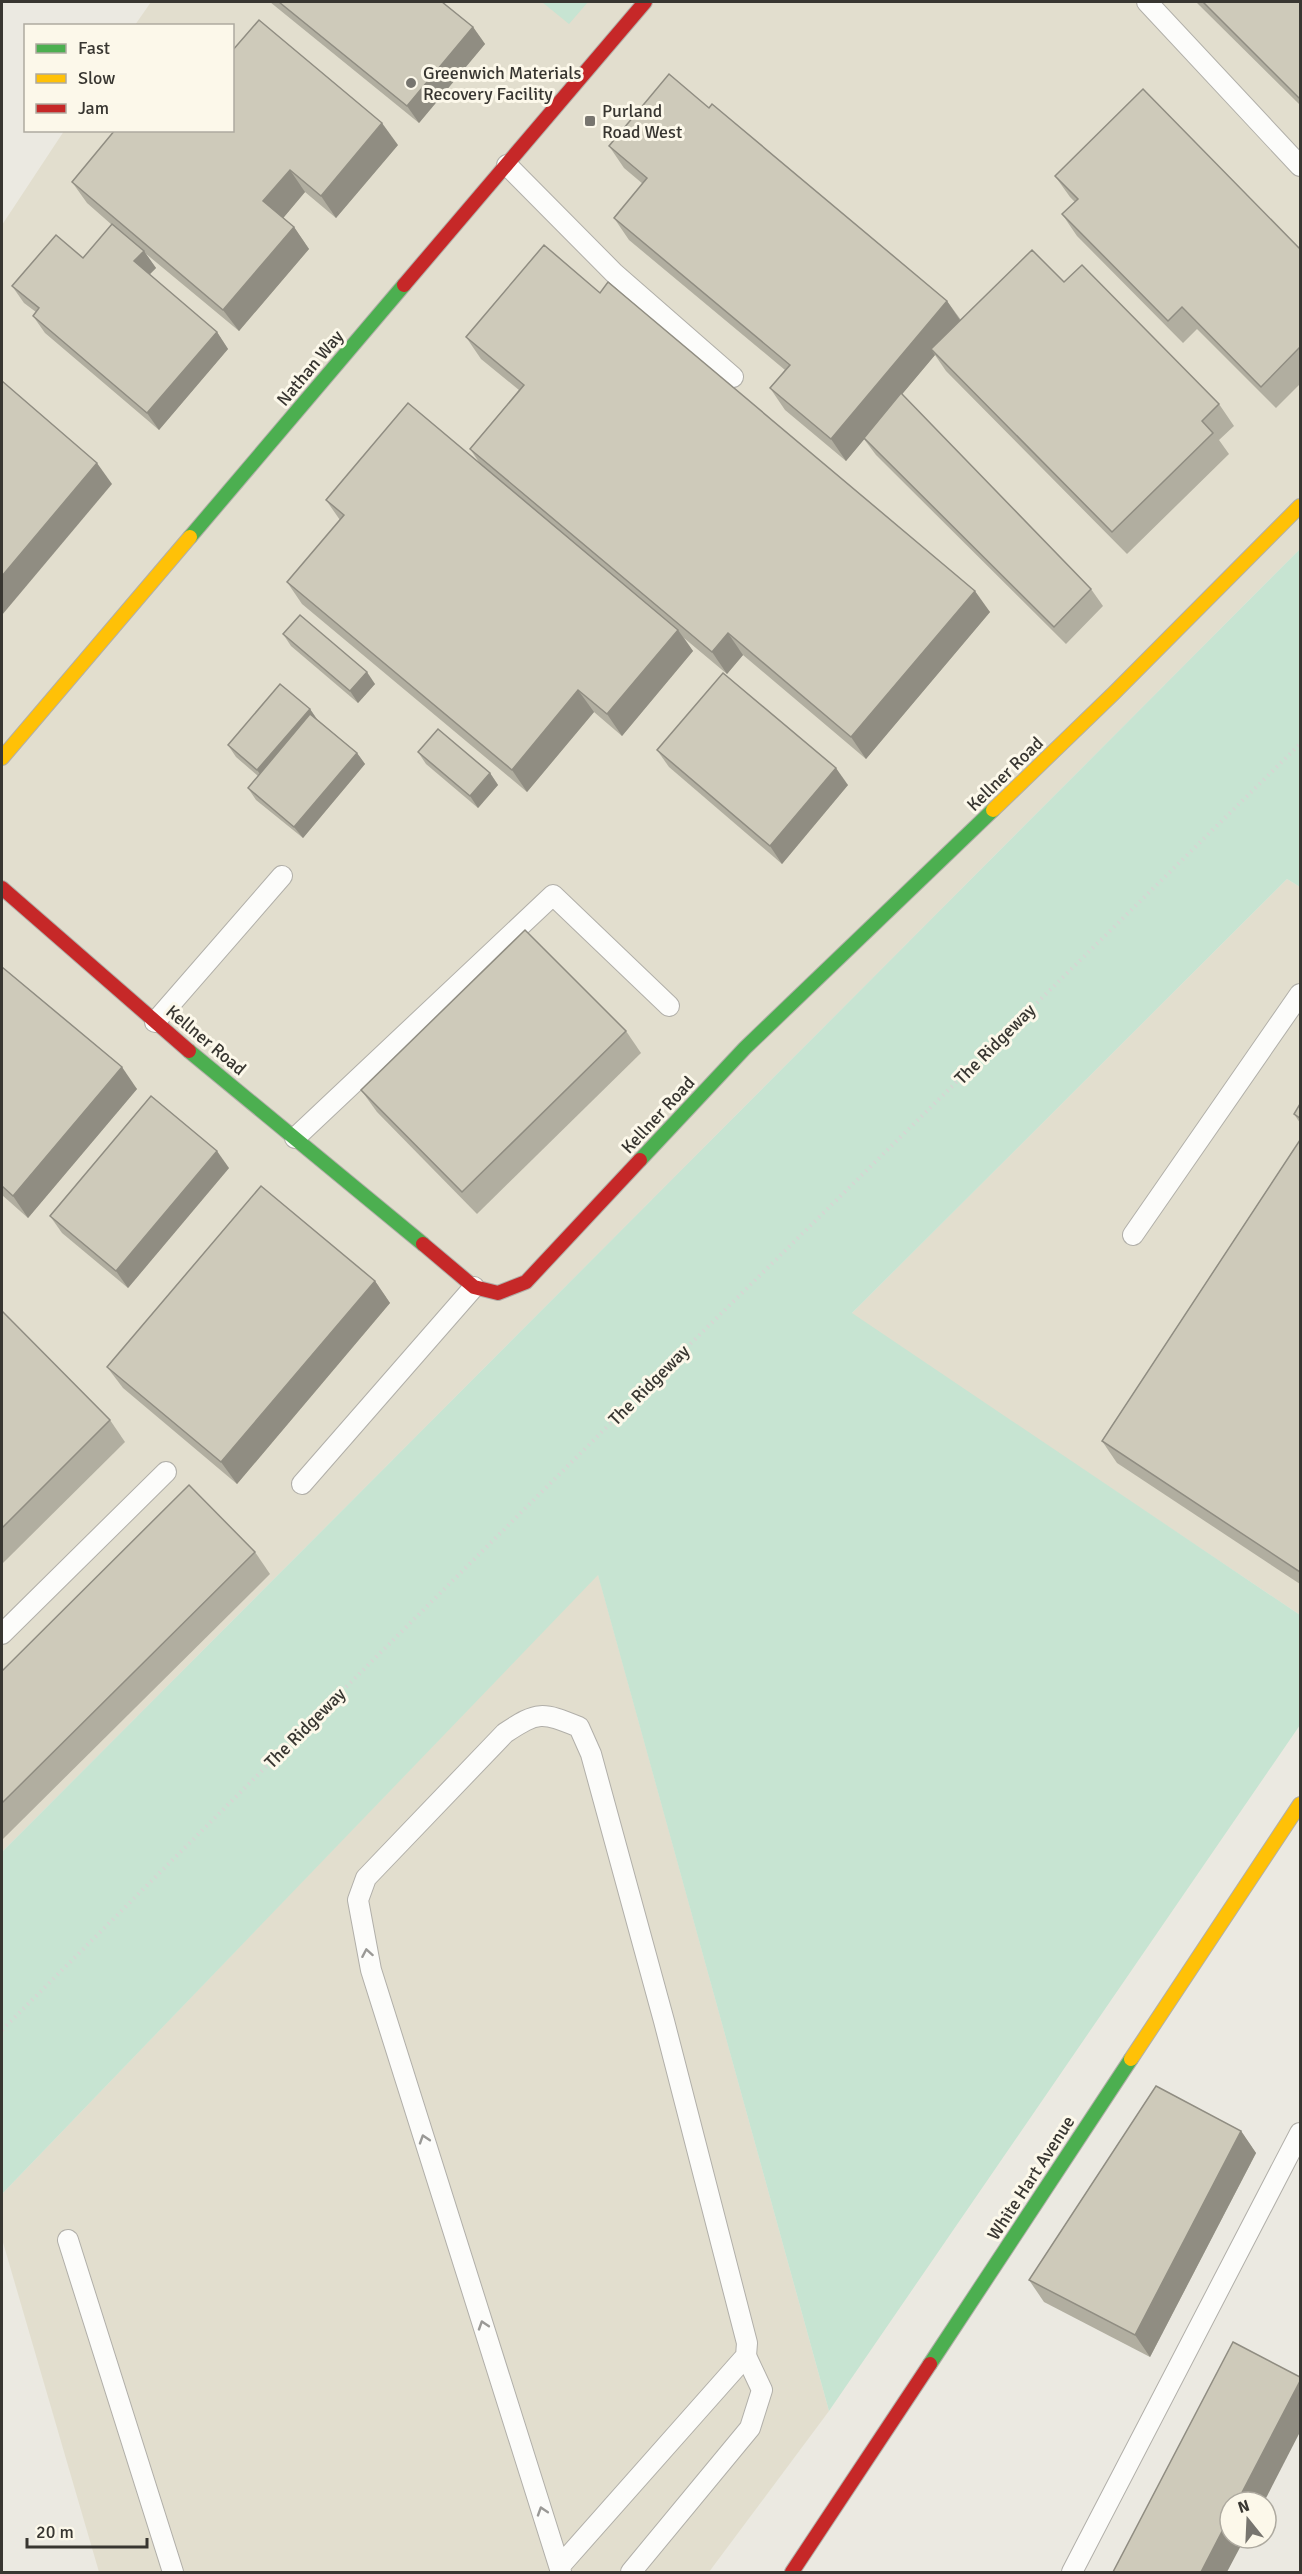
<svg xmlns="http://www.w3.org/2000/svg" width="1302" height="2574" font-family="Signika,sans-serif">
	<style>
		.built { fill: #e2dece }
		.green { fill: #c7e4d2 }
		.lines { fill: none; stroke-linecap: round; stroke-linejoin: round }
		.lane-casing { stroke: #b1afa9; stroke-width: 22 }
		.fast-casing { stroke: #b1afa9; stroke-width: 16 }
		.slow-casing { stroke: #b1afa9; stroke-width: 16 }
		.jam-casing { stroke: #b1afa9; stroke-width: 16 }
		.path { stroke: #d7d5d3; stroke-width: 4; stroke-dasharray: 1.5 4.5; stroke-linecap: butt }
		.lane { stroke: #fcfcfa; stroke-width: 20 }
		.fast { stroke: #4caf50; stroke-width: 14 }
		.slow { stroke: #ffc107; stroke-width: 14 }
		.jam { stroke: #c62828; stroke-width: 14 }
		.wall { fill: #b1aea0 }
		.shaded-wall { fill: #908d82 }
		.building { fill: #cecaba; stroke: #908d82; stroke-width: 1.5 }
		.oneway { stroke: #9a9996 }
		.poi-dot { fill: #77756f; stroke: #fcf8ea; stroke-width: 2 }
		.labels { text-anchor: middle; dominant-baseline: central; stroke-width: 6; stroke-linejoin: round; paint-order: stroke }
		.poi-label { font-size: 18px; fill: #383631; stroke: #fcf8ea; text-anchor: start }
		.street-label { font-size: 18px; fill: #383631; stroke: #fcf8ea }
	</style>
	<rect width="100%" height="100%" fill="#ebe9e1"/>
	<g class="built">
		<path d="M151,2H1300V549L2,1852V225L64,131L232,130V26L135,25Z"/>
		<path d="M1287,879L1300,887V1615L851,1314Z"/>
		<path d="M598,1574L829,2411L709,2572H99L2,2239V2194Z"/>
	</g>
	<g class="green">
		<path d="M542,2H588L569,24Z"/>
		<path d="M1300,549V887L1287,879L852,1313L1300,1615V1725L829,2411L598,1575L2,2194V1852Z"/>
	</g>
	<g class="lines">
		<g class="lane-casing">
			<g id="lane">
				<path d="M1147,2L1300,166"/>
				<path d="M507,165L614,273L733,377"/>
				<path d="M155,1022L282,876"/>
				<path d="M295,1138L553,895L669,1006"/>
				<path d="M1133,1235L1300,994"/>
				<path d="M302,1484L474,1287"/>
				<path d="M2,1634L166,1472"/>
				<path d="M68,2240L173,2572"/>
				<path d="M560,2566L746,2356L747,2343L664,2021L591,1754L579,1727C542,1712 538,1711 505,1733L366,1878L358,1900L371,1970L561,2572"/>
				<path d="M631,2572L750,2428L762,2390L746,2356"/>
				<path d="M1072,2572L1300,2133"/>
			</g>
		</g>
		<g class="fast-casing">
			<g id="fast">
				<path d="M190,537L404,285"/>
				<path d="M189,1051L423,1244"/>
				<path d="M640,1160L745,1048L993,810"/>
				<path d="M930,2364L1131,2059"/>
			</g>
		</g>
		<g class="slow-casing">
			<g id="slow">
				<path d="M2,758L190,537"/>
				<path d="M993,810L1114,693L1300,506"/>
				<path d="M1131,2059L1300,1804"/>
			</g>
		</g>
		<g class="jam-casing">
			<g id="jam">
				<path d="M404,285L645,2"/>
				<path d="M2,888L189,1051"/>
				<path d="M423,1244L474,1287L498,1293L526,1282L640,1160"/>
				<path d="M792,2572L930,2364"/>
			</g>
		</g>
		<path class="path" d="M2,2030L678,1356L1300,744"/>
		<use href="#lane" class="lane"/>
		<use href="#fast" class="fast"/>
		<use href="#slow" class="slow"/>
		<use href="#jam" class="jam"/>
	</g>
	<g class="wall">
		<path d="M270,2H442L473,27L485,44L419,123Z"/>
		<path d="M1196,2H1300V105Z"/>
		<path d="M709,108L947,301L961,320L1064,282L1219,404L1234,426L1219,440L1229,454L1127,554L946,371L935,355L902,394L1091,589L1103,606L1066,644L876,455L864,439L846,461L785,410L770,388L785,370L629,240L614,218L643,184L624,168L609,146Z"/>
		<path d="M398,145L336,218L305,192L283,218L294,227L309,249L239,331L145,253L156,268L149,275L217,332L228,349L159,430L45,333L33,316L36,312L24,303L12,286L83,258L112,225L87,203L72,182Z"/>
		<path d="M1055,176L1300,249V384L1276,408L1197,329L1183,343L1077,236L1062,214L1075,202L1070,197Z"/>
		<path d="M600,293L990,612L866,759L743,655L727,674L684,638L693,651L622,736L594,712L527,792L302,604L287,582L340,520L326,500L481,465L470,449L519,390L481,359L466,337Z"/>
		<path d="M283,634L375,684L358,703L291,646Z"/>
		<path d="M310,709L317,719L357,753L365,764L303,838L256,800L248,788L258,776L236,757L228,745Z"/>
		<path d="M657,750L848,785L782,864L669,767Z"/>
		<path d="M418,752L490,773L498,785L478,808L426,764Z"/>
		<path d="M2,967L137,1089L28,1218L2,1195Z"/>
		<path d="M626,1031L641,1053L477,1214L377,1112L361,1090Z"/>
		<path d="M1300,1104V1123L1294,1114Z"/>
		<path d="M1300,1140V1584L1117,1463L1102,1441Z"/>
		<path d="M229,1168L128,1288L62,1233L50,1216Z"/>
		<path d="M375,1281L390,1303L237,1484L123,1388L107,1367Z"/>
		<path d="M2,1311L110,1420L125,1442L2,1564Z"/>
		<path d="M255,1552L270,1574L2,1840V1671Z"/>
		<path d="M1241,2131L1256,2153L1150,2357L1044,2302L1029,2280Z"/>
	</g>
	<g class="shaded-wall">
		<path d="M473,27L485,44L419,123L407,106Z"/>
		<path d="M382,123L398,145L336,218L321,196Z"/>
		<path d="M290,170L305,192L279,223L263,201Z"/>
		<path d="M294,227L309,249L239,331L223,310Z"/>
		<path d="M144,251L156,268L146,278L134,261Z"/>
		<path d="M947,301L962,323L931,349L935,355L846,461L831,439Z"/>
		<path d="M217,332L228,349L159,430L147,413Z"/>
		<path d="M97,463L112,484L2,615V576Z"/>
		<path d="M975,591L990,612L866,759L851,737Z"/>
		<path d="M678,630L693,651L622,736L607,714Z"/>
		<path d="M728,633L743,655L727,674L712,652Z"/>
		<path d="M367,672L375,684L358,703L350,691Z"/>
		<path d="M578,690L594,712L527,792L512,770Z"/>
		<path d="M310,709L318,721L266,782L257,770Z"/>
		<path d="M357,753L365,764L303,838L294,827Z"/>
		<path d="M836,768L848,785L782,864L770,846Z"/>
		<path d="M490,773L498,785L478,808L470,796Z"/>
		<path d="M122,1067L137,1089L28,1218L13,1196Z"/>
		<path d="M217,1151L229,1168L128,1288L116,1271Z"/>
		<path d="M375,1281L390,1303L237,1484L221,1462Z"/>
		<path d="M1241,2131L1256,2153L1150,2357L1135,2335Z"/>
		<path d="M1300,2381V2432L1264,2502H1237Z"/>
		<path d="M1230,2516V2538H1245L1227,2572H1201Z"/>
	</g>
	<g class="building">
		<path d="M279,2H442L473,27L407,106Z"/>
		<path d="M1203,2H1300V99Z"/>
		<path d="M259,20L382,123L321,196L290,170L263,201L294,227L223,310L72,182L115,130H232V51Z"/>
		<path d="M669,74L709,108L712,104L947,301L831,439L770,388L790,365L614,218L647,178L609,146Z"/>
		<path d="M1143,89L1300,249V347L1261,387L1182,307L1168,321L1062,214L1078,199L1055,176Z"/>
		<path d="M112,224L144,251L134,261L217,332L147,413L33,316L39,308L12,286L56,235L83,258Z"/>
		<path d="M544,245L600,293L608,282L975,591L851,737L728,633L712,652L470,449L524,385L466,337Z"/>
		<path d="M1032,250L1064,282L1082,265L1219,404L1202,421L1213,433L1112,532L931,349Z"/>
		<path d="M2,381L97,463L2,576Z"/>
		<path d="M901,393L1091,589L1054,627L864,438Z"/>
		<path d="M408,403L678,630L607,714L578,690L512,770L287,582L344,515L326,500Z"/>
		<path d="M300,615L367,672L350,691L283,634Z"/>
		<path d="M723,673L836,768L770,846L657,750Z"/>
		<path d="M280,684L310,709L257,770L228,745Z"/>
		<path d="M310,714L357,753L294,827L248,788Z"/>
		<path d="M438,729L490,773L470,796L418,752Z"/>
		<path d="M525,930L626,1031L462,1192L361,1090Z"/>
		<path d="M2,967L122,1067L13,1196L2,1186Z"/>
		<path d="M151,1096L217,1151L116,1271L50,1216Z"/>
		<path d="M1300,1104V1118L1294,1114Z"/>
		<path d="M1300,1140V1572L1102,1441Z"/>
		<path d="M261,1186L375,1281L221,1462L107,1367Z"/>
		<path d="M2,1311L110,1420L2,1528Z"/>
		<path d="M189,1485L255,1552L2,1803V1671Z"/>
		<path d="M1156,2086L1241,2131L1135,2335L1029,2280Z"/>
		<path d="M1233,2342L1300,2377V2381L1237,2502H1230V2516L1201,2572H1113Z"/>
	</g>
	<defs><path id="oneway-chevron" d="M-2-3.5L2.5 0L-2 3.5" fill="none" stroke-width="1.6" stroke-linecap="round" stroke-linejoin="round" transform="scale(1.5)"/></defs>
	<g class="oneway">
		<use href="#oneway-chevron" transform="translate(367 1953) rotate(-100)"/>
		<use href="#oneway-chevron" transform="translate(424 2139) rotate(-108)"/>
		<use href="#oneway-chevron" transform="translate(483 2325) rotate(-108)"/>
		<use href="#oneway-chevron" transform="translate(542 2511) rotate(-108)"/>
	</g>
	<g class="poi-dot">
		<circle cx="411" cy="83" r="6"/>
		<rect x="584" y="115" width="12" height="12" rx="3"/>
	</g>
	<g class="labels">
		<g class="poi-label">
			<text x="423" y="73">Greenwich Materials<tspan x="423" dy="21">Recovery Facility</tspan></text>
			<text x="602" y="111">Purland<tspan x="602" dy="21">Road West</tspan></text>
		</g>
		<g class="street-label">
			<text transform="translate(310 368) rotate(-50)">Nathan Way</text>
			<text transform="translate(1005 774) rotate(-44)">Kellner Road</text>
			<text transform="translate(206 1040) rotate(40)">Kellner Road</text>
			<text transform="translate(995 1044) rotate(-45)">The Ridgeway</text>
			<text transform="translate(658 1115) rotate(-47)">Kellner Road</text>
			<text transform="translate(649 1385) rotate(-45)">The Ridgeway</text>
			<text transform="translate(305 1728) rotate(-45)">The Ridgeway</text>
			<text transform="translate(1031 2178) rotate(-57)">White Hart Avenue</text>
		</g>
	</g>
	<rect width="1302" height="2574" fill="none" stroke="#383631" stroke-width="6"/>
	<rect x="24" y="24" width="210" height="108" fill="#fcf8ea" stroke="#aeaaa0" stroke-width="1.5"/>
	<rect x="36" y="44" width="30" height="9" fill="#4caf50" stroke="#aeaaa0" stroke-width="1.5"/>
	<text x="78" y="54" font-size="18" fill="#383631">Fast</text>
	<rect x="36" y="74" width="30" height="9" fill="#ffc107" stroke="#aeaaa0" stroke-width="1.5"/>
	<text x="78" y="84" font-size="18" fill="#383631">Slow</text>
	<rect x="36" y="104" width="30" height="9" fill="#c62828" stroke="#aeaaa0" stroke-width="1.5"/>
	<text x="78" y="114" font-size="18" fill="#383631">Jam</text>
	<g transform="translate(1248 2520) rotate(342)"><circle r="28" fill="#fcf8ea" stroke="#aeaaa0" stroke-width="1.5"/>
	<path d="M0-4.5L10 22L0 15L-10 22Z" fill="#77756f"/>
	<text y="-9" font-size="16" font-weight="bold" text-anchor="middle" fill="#383631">N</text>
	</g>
	<path d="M27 2538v9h120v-9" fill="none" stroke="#383631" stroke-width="3"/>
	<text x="36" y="2538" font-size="18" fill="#383631" stroke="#fcf8ea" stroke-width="4.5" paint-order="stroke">20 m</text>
</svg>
